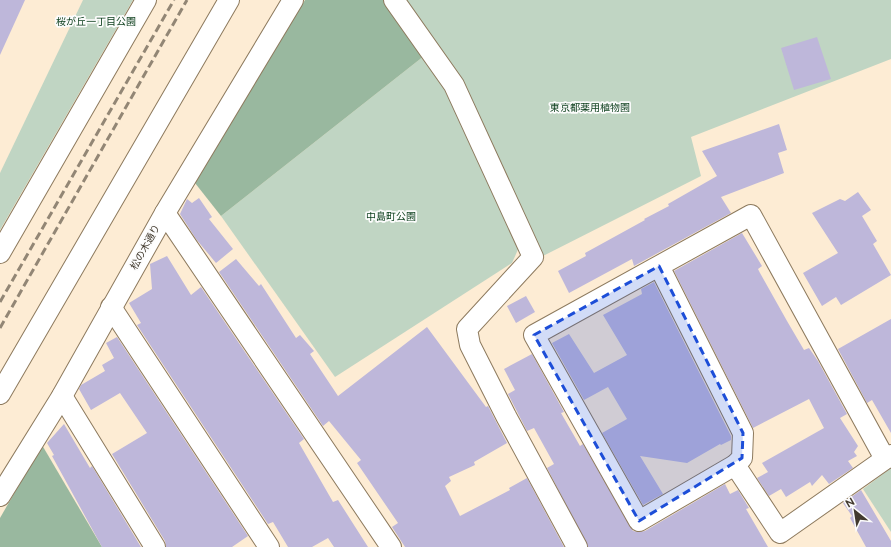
<svg xmlns="http://www.w3.org/2000/svg" width="891" height="547" font-family="Raleway,'Noto Sans JP',sans-serif">
	<style>
		.green { fill: #c0d5c3 }
		.forest { fill: #99b89f }
		.building { fill: #beb7da }
		.lines { fill: none; stroke-linecap: round; stroke-linejoin: round }
		.street-casing { stroke: #8d7a5e; stroke-width: 22 }
		.street { stroke: #fff; stroke-width: 20 }
		.rail { stroke: #928675; stroke-width: 3; stroke-dasharray: 8 4; stroke-linecap: butt }
		.marked { fill: #1d4ed8; fill-opacity: 0.2; stroke: #1d4ed8; stroke-width: 3; stroke-dasharray: 8 5; stroke-linejoin: round }
		.labels { text-anchor: middle; dominant-baseline: central; stroke-width: 3.5; stroke-linejoin: round; paint-order: stroke }
		.park-label { font-size: 10px; fill: #0e401e; stroke: #fcfcfc }
		.street-label { font-size: 10px; fill: #423a2e; stroke: #fcfcfc }
	</style>
	<rect width="100%" height="100%" fill="#fdecd4"/>
	<g class="green">
		<path d="M83,0H133L0,230V173Z"/>
		<path d="M404,0H891V59L691,137L701,176L541,257Z"/>
		<path d="M424,56L449,88L520,245L512,263L335,377L221,216Z"/>
		<path d="M891,468V532L863,489Z"/>
	</g>
	<g class="forest">
		<path d="M305,0H383L424,56L221,216L195,183Z"/>
		<path d="M42,445L102,547H0V518Z"/>
	</g>
	<g class="building">
		<path d="M0,0H25L0,55Z"/>
		<path d="M817,37L831,79L794,90L781,48Z"/>
		<path d="M779,124L787,150L778,153L784,173L721,197L731,213L634,266L632,259L569,293L558,271L586,256L585,253L645,220L644,219L669,206L668,204L717,176L702,151Z"/>
		<path d="M858,192L871,210L862,216L877,241L873,244L891,275L841,305L836,297L822,306L803,273L838,253L812,213L840,199L845,201Z"/>
		<path d="M199,198L212,217L209,219L233,249L216,263L196,239L180,214L187,199L192,203Z"/>
		<path d="M742,233L762,266L758,269L760,273L787,321L804,350L809,348L818,361L847,414L840,418L858,446L854,452L857,456L848,461L853,468L829,484L822,475L812,486L810,482L786,497L781,489L769,496L757,478L768,472L762,463L824,428L809,399L753,428L674,271Z"/>
		<path d="M167,256L191,295L201,287L304,439L299,443L333,502L338,500L368,547H334L328,538L312,547H288L273,522L268,524L137,325L141,323L129,303L152,289L150,264Z"/>
		<path d="M236,259L259,286L261,284L296,338L300,335L314,351L310,354L338,396L427,327L486,407L488,406L507,443L474,462L475,465L449,477L451,481L445,486L460,516L510,490L509,488L527,478L564,547H405L392,527L398,523L357,463L361,460L329,421L323,426L219,272Z"/>
		<path d="M654,282L731,436V440L721,445L720,444L687,463L640,456L663,494L643,505L602,433L627,419L608,387L584,400L552,343L569,334L594,373L627,355L603,315L642,294L641,289Z"/>
		<path d="M526,296L535,312L516,323L507,306Z"/>
		<path d="M891,319V433L872,400L867,403L838,349Z"/>
		<path d="M117,337L248,536L232,547H166L165,541L112,454L147,433L120,393L91,410L79,389L81,385L105,371L102,365L114,358L106,343Z"/>
		<path d="M532,354L564,412L561,413L580,446L583,444L633,531L639,532L645,531L725,484L730,494L738,490L749,508L746,509L768,547H588L547,468L554,464L534,428L527,431L508,394L515,390L504,369Z"/>
		<path d="M64,424L90,468L92,466L141,547H102L52,456L54,455L47,443Z"/>
		<path d="M861,490L891,541V547H866L850,518L852,516L843,503Z"/>
	</g>
	<g class="lines">
		<g class="street-casing">
			<g id="street">
				<path d="M394,0L454,85L533,257L467,329L470,345L506,416L577,547"/>
				<path d="M165,213L391,547"/>
				<path d="M0,253L146,0"/>
				<path d="M659,266L743,433L742,458L735,465L639,521L534,335L751,215L885,459"/>
				<path d="M111,307L269,547"/>
				<path d="M0,394L229,0"/>
				<path d="M62,396L155,547"/>
				<path d="M735,465L780,533L891,455"/>
				<path d="M0,496L62,396L165,213L293,0"/>
			</g>
		</g>
		<use href="#street" class="street"/>
		<g class="rail">
			<path d="M0,302L174,0"/>
			<path d="M0,328L187,0"/>
		</g>
	</g>
	<path class="marked" d="M659,266L743,433L742,458L639,521L534,335Z"/>
	<g class="labels">
		<g class="park-label">
			<text x="96" y="21">桜が丘一丁目公園</text>
			<text x="590" y="107">東京都薬用植物園</text>
			<text x="391" y="216">中島町公園</text>
		</g>
		<g class="street-label">
			<text transform="translate(145 247) rotate(-61)">松の木通り</text>
		</g>
	</g>
	<g transform="translate(855 511) rotate(330)" stroke="#fcfcfc" stroke-width="3" paint-order="stroke">
	<path d="M0-3L7 15L0 10L-7 15Z" fill="#423a2e"/>
	<text y="-6" font-size="11" font-weight="bold" text-anchor="middle" fill="#423a2e">N</text>
	</g>
</svg>
